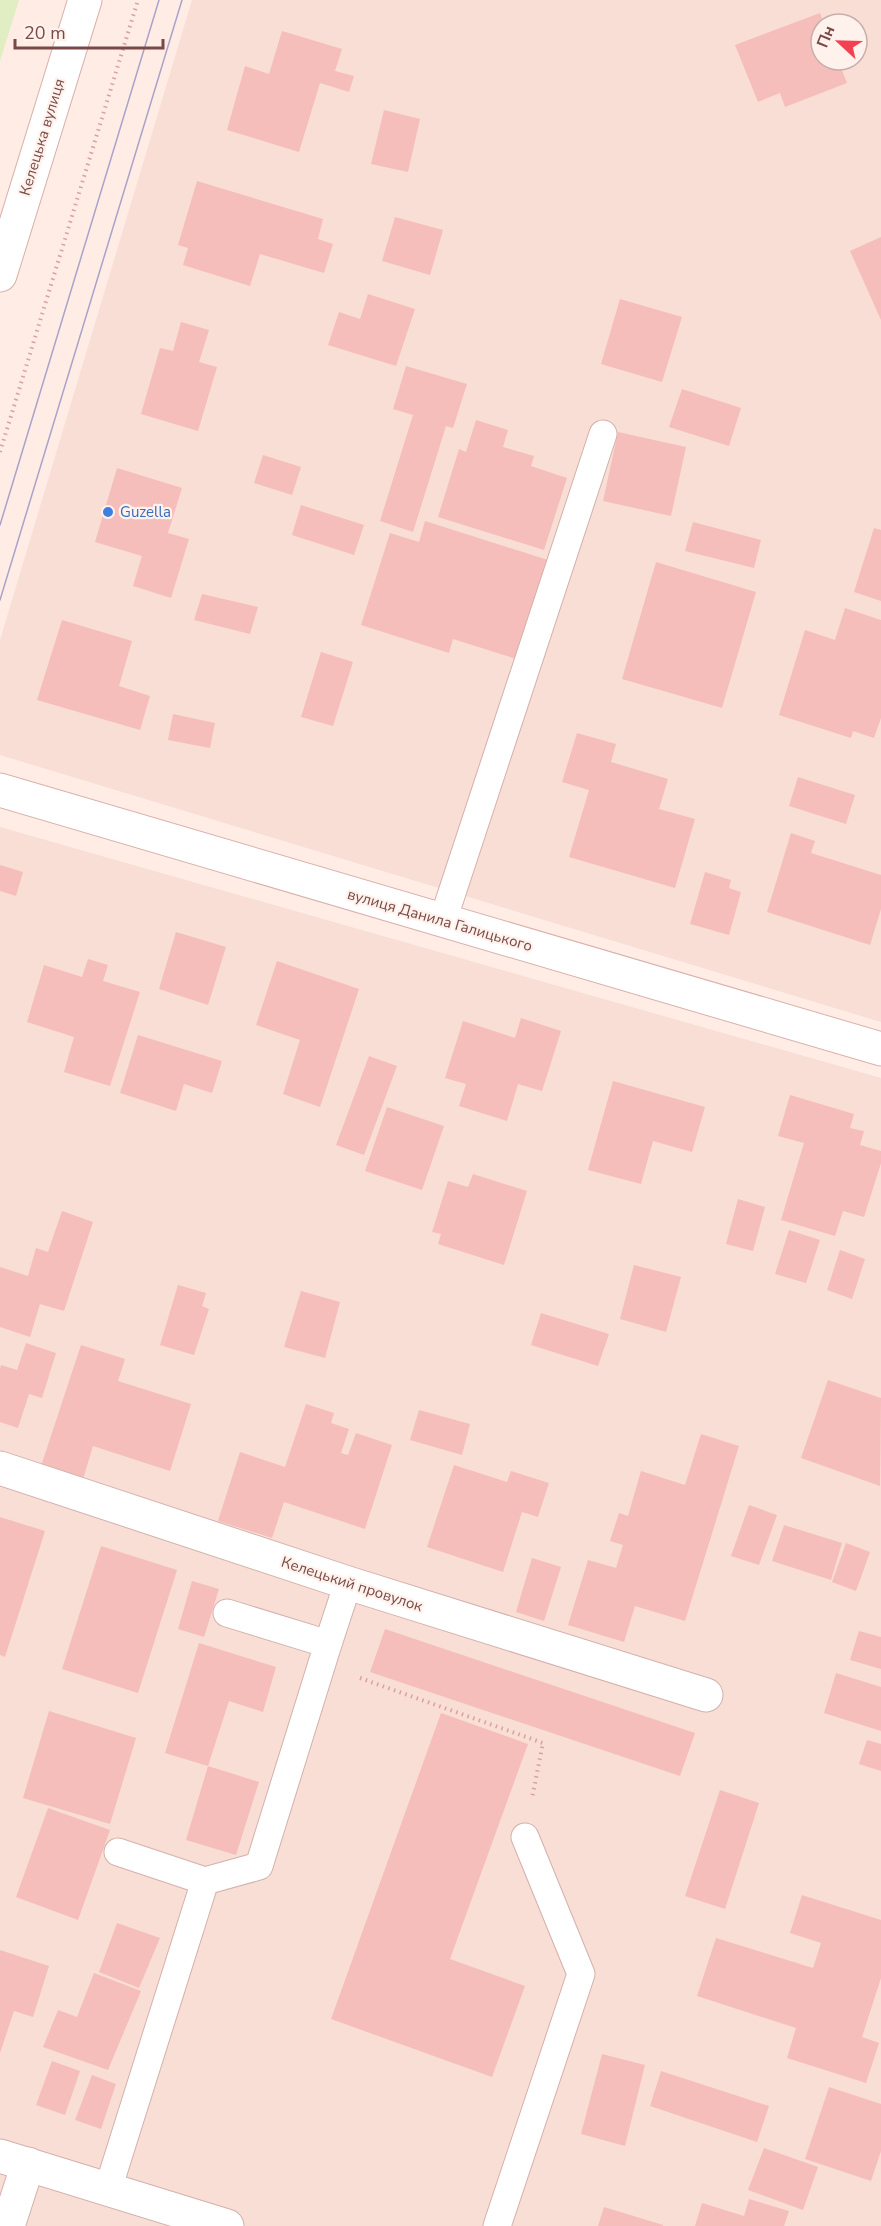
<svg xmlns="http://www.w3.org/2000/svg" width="881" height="2226" font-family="'Nunito Sans',sans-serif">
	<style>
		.residential { fill: #f8ded5; fill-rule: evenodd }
		.green { fill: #e1edc2 }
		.building { fill: #f6beba }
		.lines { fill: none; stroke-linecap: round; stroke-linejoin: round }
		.service-casing { stroke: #d3b1ac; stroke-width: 29 }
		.minor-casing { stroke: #d3b1ac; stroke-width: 35 }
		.secondary-casing { stroke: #d9b1ac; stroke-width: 35 }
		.path { stroke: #dba19d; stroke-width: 4; stroke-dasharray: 1.5 4.5; stroke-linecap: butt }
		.service { stroke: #fff; stroke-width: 27 }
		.minor { stroke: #fff; stroke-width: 33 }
		.secondary { stroke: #fff; stroke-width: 33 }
		.tram { stroke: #aaa2c9; stroke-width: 1.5 }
		.shop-dot { fill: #3f7fe0; stroke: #fff2ec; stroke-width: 2 }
		.labels { text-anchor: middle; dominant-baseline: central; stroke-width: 4.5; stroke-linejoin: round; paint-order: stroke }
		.street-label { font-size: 15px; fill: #794947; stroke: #fff2ec }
		.shop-label { font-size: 15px; fill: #366cbe; stroke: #fff2ec; text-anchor: start }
	</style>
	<rect width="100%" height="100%" fill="#feece5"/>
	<g class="residential">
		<path d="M192,0H881V1022L0,755V640ZM821,24H857V60H821Z"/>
		<path d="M0,827L881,1078V2226H0Z"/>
	</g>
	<path class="green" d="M0,0H19L0,61Z"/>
	<g class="building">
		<path d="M820,13L824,24H821V60H838L847,83L785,107L780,93L758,102L735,45Z"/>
		<path d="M282,31L342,49L335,71L354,76L349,92L320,83L299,152L227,130L245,66L269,74Z"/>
		<path d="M384,110L420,119L408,172L371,164Z"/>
		<path d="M197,181L323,219L318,239L333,244L324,273L260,254L250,286L183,265L188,248L178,245Z"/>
		<path d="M395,217L443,230L430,275L382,261Z"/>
		<path d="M881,237V320L850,251Z"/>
		<path d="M368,294L415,309L396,366L328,345L339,312L360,319Z"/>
		<path d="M620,299L682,317L662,382L601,364Z"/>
		<path d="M181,322L209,330L199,362L217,367L198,431L141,414L160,348L173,351Z"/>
		<path d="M406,366L467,384L453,428L446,426L413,532L380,521L413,415L393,409Z"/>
		<path d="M682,389L741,408L729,446L669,427Z"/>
		<path d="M476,420L508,430L503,447L534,456L531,466L567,478L544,550L438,517L459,449L466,452Z"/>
		<path d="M618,432L686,447L671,516L603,501Z"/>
		<path d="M263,455L301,467L292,495L254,483Z"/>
		<path d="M117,468L182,488L168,533L189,539L171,598L133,586L142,556L95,542Z"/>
		<path d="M301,505L364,525L354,555L292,535Z"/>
		<path d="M425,521L548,560L516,659L453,639L449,653L361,625L390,533L419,542Z"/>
		<path d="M693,522L761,540L754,568L685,551Z"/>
		<path d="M874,528L881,530V601L854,592Z"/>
		<path d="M656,562L756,592L722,708L622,679Z"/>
		<path d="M202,594L258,607L250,634L194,620Z"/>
		<path d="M845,608L881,620V718L874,738L853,731L851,738L779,715L805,630L835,640Z"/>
		<path d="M62,620L132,641L119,686L150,696L140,730L37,700Z"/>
		<path d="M321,652L353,662L333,726L301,717Z"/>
		<path d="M173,714L215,723L210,748L168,740Z"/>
		<path d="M577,733L616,744L611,762L668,779L659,809L695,819L675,888L569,857L589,790L562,782Z"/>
		<path d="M798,777L855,795L846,824L789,806Z"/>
		<path d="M791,833L815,841L811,853L881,875V909L870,945L767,912Z"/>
		<path d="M0,865L23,872L16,896L0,891Z"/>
		<path d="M705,872L731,880L729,888L741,892L729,935L690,924Z"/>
		<path d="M176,932L226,947L208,1005L159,989Z"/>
		<path d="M88,959L108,965L103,981L140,992L110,1086L64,1072L74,1037L27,1022L44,965L82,977Z"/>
		<path d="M277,961L359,989L320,1107L283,1094L300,1040L256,1025Z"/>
		<path d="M521,1018L561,1031L542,1091L518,1084L507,1121L459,1106L466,1084L445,1078L463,1021L515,1038Z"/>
		<path d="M138,1035L222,1061L212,1093L184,1084L176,1111L120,1093Z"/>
		<path d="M369,1056L397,1066L364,1155L336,1145Z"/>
		<path d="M613,1081L705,1107L692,1152L653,1141L641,1184L588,1170Z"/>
		<path d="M790,1095L854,1114L850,1128L864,1131L860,1145L881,1151V1163L864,1217L843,1211L835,1236L781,1220L804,1143L778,1136Z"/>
		<path d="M387,1107L444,1126L422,1190L365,1171Z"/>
		<path d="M473,1174L527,1191L504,1265L438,1244L441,1234L432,1232L448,1181L468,1187Z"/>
		<path d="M738,1199L765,1207L753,1251L726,1244Z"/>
		<path d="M62,1211L93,1222L64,1311L40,1304L30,1337L0,1327V1267L28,1276L36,1248L48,1252Z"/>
		<path d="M789,1230L820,1240L806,1283L775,1274Z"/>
		<path d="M840,1250L865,1259L852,1299L827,1290Z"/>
		<path d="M634,1265L681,1277L666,1332L620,1319Z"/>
		<path d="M178,1285L206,1293L202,1306L209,1309L194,1355L160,1345Z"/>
		<path d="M301,1291L340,1302L325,1358L284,1347Z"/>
		<path d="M541,1313L609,1334L598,1366L531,1345Z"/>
		<path d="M26,1343L56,1353L42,1398L29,1394L18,1428L0,1422V1369L1,1365L17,1370Z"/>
		<path d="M81,1345L125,1359L118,1381L191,1404L170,1471L93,1446L83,1479L41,1466Z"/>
		<path d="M828,1380L881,1398L880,1486L801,1458Z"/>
		<path d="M306,1404L334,1413L331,1423L349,1429L341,1453L348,1455L356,1433L392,1445L365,1529L284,1502L272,1538L218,1521L240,1452L285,1467Z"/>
		<path d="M419,1410L470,1424L462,1455L410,1440Z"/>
		<path d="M701,1434L739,1446L685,1621L635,1606L624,1642L568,1625L588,1560L616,1568L623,1545L610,1541L619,1513L628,1516L641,1471L685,1485Z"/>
		<path d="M454,1465L507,1482L511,1471L549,1483L538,1517L522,1512L503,1572L427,1547Z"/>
		<path d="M749,1505L777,1515L759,1565L731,1556Z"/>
		<path d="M0,1517L45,1531L5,1657L0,1655Z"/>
		<path d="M784,1525L842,1543L831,1580L772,1561Z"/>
		<path d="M846,1543L870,1552L856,1591L832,1582Z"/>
		<path d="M101,1546L177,1570L138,1693L62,1669Z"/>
		<path d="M532,1558L561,1567L544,1621L516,1612Z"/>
		<path d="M192,1581L219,1589L204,1637L178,1629Z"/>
		<path d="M385,1629L695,1733L680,1776L370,1672Z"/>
		<path d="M859,1631L881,1637V1669L850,1660Z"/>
		<path d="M199,1643L276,1667L263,1712L229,1701L208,1766L259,1782L236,1855L186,1840L208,1766L165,1753Z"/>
		<path d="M836,1673L881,1687V1731L824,1713Z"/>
		<path d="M49,1711L136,1738L110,1824L23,1798Z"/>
		<path d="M441,1713L528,1744L450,1959L525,1986L492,2077L331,2019Z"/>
		<path d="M867,1740L881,1744V1771L859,1764Z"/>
		<path d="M720,1790L759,1803L725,1909L685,1896Z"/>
		<path d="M48,1808L110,1830L78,1920L16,1897Z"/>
		<path d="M802,1895L881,1920V1978L862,2037L879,2043L866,2083L787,2058L796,2028L697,1996L716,1938L813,1968L821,1943L790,1933Z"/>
		<path d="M117,1923L160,1938L139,1988L99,1972Z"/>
		<path d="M0,1950L49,1966L33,2017L14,2011L0,2053Z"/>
		<path d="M94,1973L141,1991L108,2070L43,2047L58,2010L77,2017Z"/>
		<path d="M602,2054L645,2065L625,2146L581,2134Z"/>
		<path d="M52,2061L80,2071L65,2115L36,2105Z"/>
		<path d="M661,2071L769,2106L757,2142L650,2106Z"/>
		<path d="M92,2075L116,2084L101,2129L75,2120Z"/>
		<path d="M829,2087L881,2104V2151L871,2181L805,2159Z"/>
		<path d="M764,2148L818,2167L803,2210L748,2190Z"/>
		<path d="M749,2199L789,2211L784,2226H695L702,2203L744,2216Z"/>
		<path d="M604,2207L663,2225V2226H598Z"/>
	</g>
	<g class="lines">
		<g class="service-casing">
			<g id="service">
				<path d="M443,920L603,434"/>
				<path d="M328,1644L348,1583"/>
				<path d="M118,1852L205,1881"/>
				<path d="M108,2189L205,1881L259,1866L328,1644L227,1613"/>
				<path d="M497,2226L581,1974L525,1837"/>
			</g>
		</g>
		<g class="minor-casing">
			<g id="minor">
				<path d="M0,1468L348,1583L706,1695"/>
				<path d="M0,2156L227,2226"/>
				<path d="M8,2226L28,2164"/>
			</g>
		</g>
		<g class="secondary-casing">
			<g id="secondary">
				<path d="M0,275L85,0"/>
				<path d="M0,790L881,1049"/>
			</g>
		</g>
		<g class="path">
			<path d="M0,452L138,0"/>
			<path d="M360,1678L543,1743L532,1798"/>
		</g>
		<use href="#service" class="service"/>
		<use href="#minor" class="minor"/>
		<use href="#secondary" class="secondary"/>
		<g class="tram">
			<path d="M0,525L159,0"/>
			<path d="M0,600L182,0"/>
		</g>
	</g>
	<circle class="shop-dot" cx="108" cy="512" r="6"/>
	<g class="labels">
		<g class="street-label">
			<text transform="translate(42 137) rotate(-73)">Келецька вулиця</text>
			<text transform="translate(440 920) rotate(16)">вулиця Данила Галицького</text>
			<text transform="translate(352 1584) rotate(18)">Келецький провулок</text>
		</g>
		<g class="shop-label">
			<text x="120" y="512">Guzella</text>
		</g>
	</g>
	<g transform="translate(839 42) rotate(292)"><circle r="28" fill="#fff2ec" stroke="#c9aeaa" stroke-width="1.5"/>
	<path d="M0-4.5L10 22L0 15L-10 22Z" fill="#f14152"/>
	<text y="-9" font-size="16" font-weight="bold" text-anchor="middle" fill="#794947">Пн</text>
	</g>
	<path d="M15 39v9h148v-9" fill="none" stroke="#794947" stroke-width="3"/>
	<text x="24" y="39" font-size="18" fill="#794947" stroke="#fff2ec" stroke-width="4.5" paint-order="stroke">20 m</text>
</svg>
